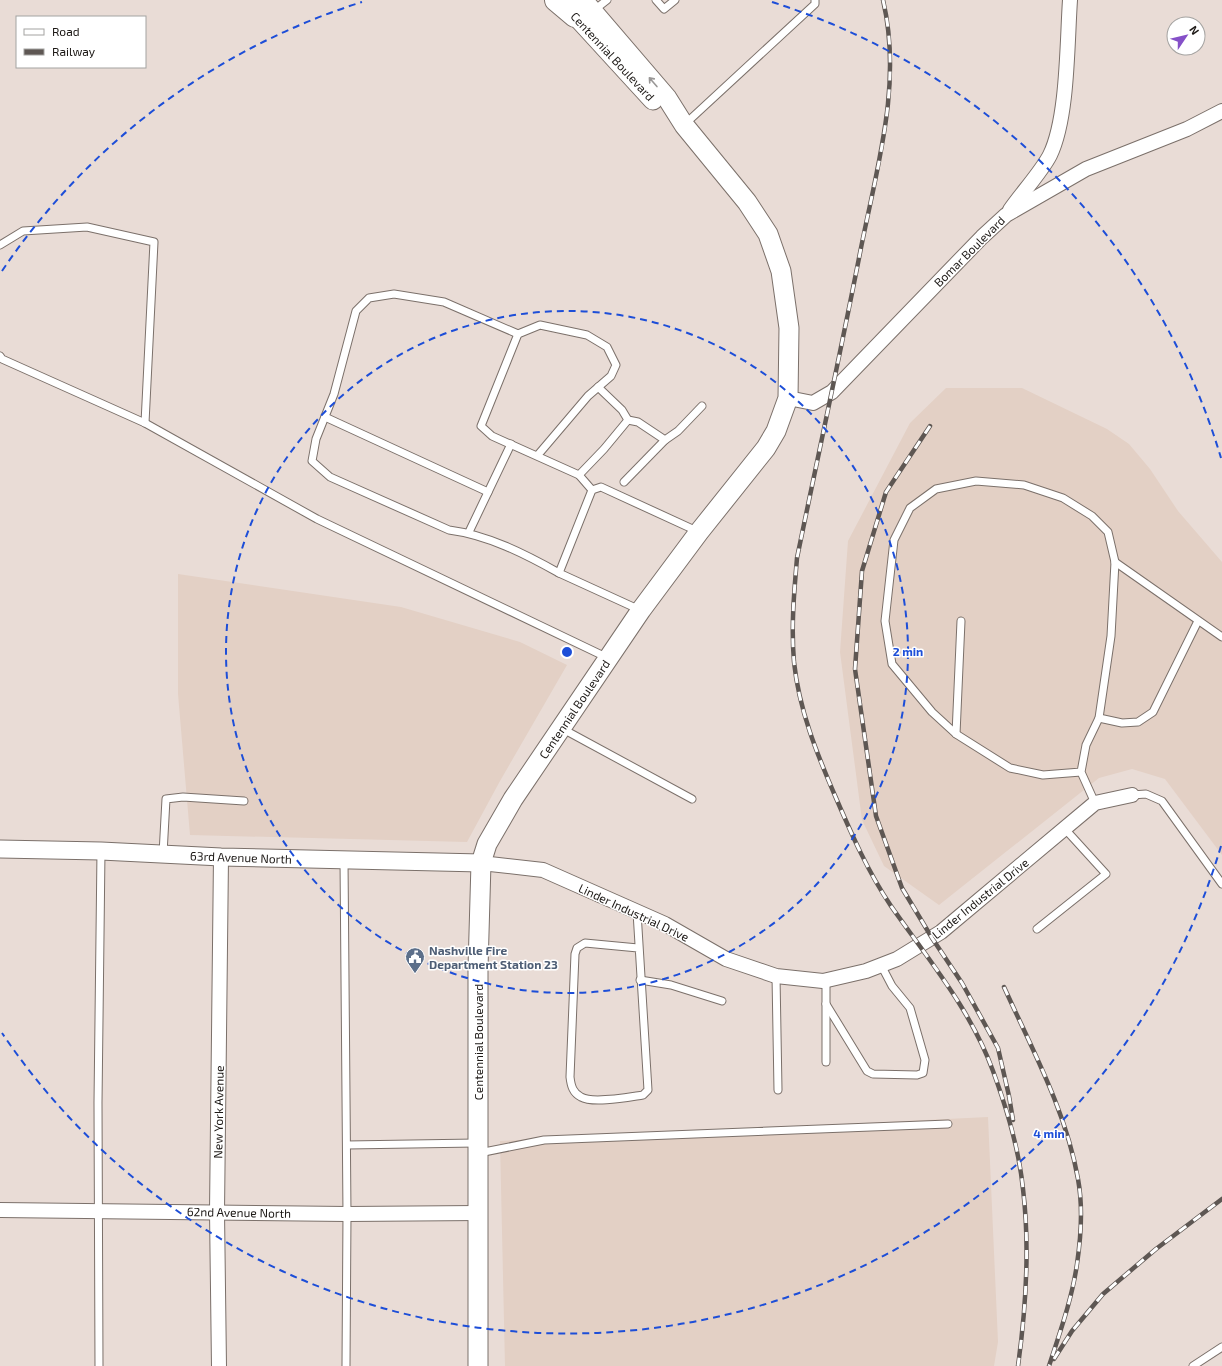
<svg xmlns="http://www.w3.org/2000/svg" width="1222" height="1366" font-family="'Exo 2',sans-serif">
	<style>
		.built { fill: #e3d0c5 }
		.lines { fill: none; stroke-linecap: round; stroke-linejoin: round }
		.service-casing { stroke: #7b706a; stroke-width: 9 }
		.minor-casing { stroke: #7b706a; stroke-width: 16 }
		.tertiary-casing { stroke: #7b706a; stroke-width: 19 }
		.secondary-casing { stroke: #7b706a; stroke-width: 21 }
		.motorway-casing { stroke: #7b706a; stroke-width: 24 }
		.service { stroke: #fff; stroke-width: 7 }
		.minor { stroke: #fff; stroke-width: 14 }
		.tertiary { stroke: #fff; stroke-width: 17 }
		.secondary { stroke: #fff; stroke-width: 19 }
		.motorway { stroke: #fff; stroke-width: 22 }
		.rail-casing { stroke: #5e5753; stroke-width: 4.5 }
		.rail { stroke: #fff; stroke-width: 3; stroke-dasharray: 9; stroke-linecap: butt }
		.oneway { stroke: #999796 }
		.ring { fill: none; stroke: #1d4ed8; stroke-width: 2; stroke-dasharray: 7 5 }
		.labels { text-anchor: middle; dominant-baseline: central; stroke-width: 3; stroke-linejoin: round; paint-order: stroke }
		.street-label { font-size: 12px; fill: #1c1815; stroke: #fff }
		.service-label { font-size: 12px; font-weight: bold; fill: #4e5e75; stroke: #fff; text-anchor: start }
		.centre { fill: #1d4ed8; stroke: #fff; stroke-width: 2 }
		.ring-label { font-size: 12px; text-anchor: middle; font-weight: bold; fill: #1d4ed8; stroke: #fff; stroke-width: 3; stroke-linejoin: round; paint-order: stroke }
	</style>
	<rect width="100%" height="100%" fill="#e9dcd6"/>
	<g class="built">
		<path d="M946,388H1022L1107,429L1129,444L1150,469L1178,511L1222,562V855L1165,779L1132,769L1099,778L939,905L884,866L862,820L840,652L848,541L910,423Z"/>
		<path d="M178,574L401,607L520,642L567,665L500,781L467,842L190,835L178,694Z"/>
		<path d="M988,1117L998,1342L994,1366H505L500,1141Z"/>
	</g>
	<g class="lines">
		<g class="service-casing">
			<g id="service">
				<path d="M656,0L664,9L675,0"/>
				<path d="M593,11L607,0"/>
				<path d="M684,125L815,4V0"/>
				<path d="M0,245L23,231L87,227L154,242L145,423"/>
				<path d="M518,334L444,302L394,294L369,298L356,311L334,394L316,439L312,461L330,477L449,530C488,535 525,554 559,573"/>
				<path d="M0,356L2,359L145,423L317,519L608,658"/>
				<path d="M325,417L488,492"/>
				<path d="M628,420L638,422L665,440L678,431L702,406"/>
				<path d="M537,456L588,396L611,376L616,365L607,347L587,335L540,325L518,334L481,426L492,436L579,475L592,490"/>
				<path d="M579,475L604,449L628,420L622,410L598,387"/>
				<path d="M624,482L665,440"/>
				<path d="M469,532L511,444"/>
				<path d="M1115,562L1222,637"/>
				<path d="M640,610L559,573L592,490L601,487L699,532"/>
				<path d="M1099,718L1122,723L1138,722L1153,712L1198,621"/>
				<path d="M561,728L692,799"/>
				<path d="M956,734L961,621"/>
				<path d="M1081,772L1043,775L1010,768L956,734L932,712L892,664L885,621L894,540L910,508L936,489L976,481L1024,485L1063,498L1092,516L1108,532L1115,562L1111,636L1099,718L1086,745L1081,772L1095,803"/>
				<path d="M1132,795L1146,794L1162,801L1222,884"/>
				<path d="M163,854L166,799L183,797L244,801"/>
				<path d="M344,860L347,1214L346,1366"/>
				<path d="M637,912L648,1090L643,1095C629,1097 593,1104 581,1097C573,1093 571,1086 570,1077L575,954L577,948L585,943L638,948"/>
				<path d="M1037,929L1106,874L1065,829"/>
				<path d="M776,976L778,1090"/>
				<path d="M640,980L671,985L722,1001"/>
				<path d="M826,980V1062"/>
				<path d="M826,1004L867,1071L873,1074L917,1075L923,1073L925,1060L910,1008L892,986L881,965"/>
				<path d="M347,1145L476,1143"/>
				<path d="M479,1153L544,1140L948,1124"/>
				<path d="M99,1366L98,1103L101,851"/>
				<path d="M1193,1366L1222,1347"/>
			</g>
		</g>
		<g class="minor-casing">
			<g id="minor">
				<path d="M1010,210C1021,194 1042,171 1050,155C1068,118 1067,43 1070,0"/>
				<path d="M788,398L813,403L832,392L982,237L1006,215L1086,169L1187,129L1222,111"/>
				<path d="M481,863L543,870L665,924L726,959L776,976L823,981L866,971L897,959L941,932L1095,803L1132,795"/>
				<path d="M0,1210L347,1214L479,1213"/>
				<path d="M219,1366L217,1212L221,857"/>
			</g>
		</g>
		<g class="tertiary-casing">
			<path id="tertiary" d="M0,849L101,851L221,857L481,863"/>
		</g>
		<g class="secondary-casing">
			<g id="secondary">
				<path d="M566,5L653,100"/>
				<path d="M478,1366V968L481,863L487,844L513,799L641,610L699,532L766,448L776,431L788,398L789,328L781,271L768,234L747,202L684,125L667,98L583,0"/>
			</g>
		</g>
		<g class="motorway-casing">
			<path id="motorway" d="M556,0L575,16"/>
		</g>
		<use href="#service" class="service"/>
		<use href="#minor" class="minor"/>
		<use href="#tertiary" class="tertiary"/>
		<use href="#secondary" class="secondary"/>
		<use href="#motorway" class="motorway"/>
		<g class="rail-casing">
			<g id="rail">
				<path d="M883,0C903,85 876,170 860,253C840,355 818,456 797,558C794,593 791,627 794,662C799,710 817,754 836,798C852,835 868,872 891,906C928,959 971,1010 993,1071C1007,1109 1019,1149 1023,1189C1030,1247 1026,1308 1018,1366"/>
				<path d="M930,426L886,492L862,571L855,669L876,816L902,888L932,938L962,983L998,1048L1009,1096L1013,1120"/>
				<path d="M1004,987C1032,1049 1066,1111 1078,1179C1083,1206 1081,1237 1077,1264C1072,1299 1060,1332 1049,1366"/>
				<path d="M1054,1359L1072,1331L1103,1294L1156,1249L1222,1199"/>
			</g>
		</g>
		<use href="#rail" class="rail"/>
	</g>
	<defs><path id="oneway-shaft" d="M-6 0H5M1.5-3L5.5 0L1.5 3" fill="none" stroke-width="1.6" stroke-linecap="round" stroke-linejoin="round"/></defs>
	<use class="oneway" href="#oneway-shaft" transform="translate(653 82) rotate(-131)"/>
	<g class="ring">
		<circle cx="567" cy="652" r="341"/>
		<path d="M1221 846A682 682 0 0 1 2 1033M2 271A682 682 0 0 1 362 2M772 2A682 682 0 0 1 1221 458"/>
	</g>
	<defs>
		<g id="civic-pin" transform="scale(1)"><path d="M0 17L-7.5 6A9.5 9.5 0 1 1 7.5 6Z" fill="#5c6f8a" stroke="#fff"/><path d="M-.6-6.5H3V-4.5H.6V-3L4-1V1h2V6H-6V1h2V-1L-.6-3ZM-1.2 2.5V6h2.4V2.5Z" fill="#fff"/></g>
	</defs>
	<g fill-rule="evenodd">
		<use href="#civic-pin" x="415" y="957"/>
	</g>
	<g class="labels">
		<g class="street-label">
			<text transform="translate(613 56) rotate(47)">Centennial Boulevard</text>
			<text transform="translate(969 251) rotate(-45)">Bomar Boulevard</text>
			<text transform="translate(574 709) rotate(-56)">Centennial Boulevard</text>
			<text transform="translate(241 857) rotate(2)">63rd Avenue North</text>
			<text transform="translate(980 898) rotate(-39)">Linder Industrial Drive</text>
			<text transform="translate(634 912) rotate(25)">Linder Industrial Drive</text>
			<text transform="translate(478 1042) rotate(-90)">Centennial Boulevard</text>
			<text transform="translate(218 1112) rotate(-89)">New York Avenue</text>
			<text transform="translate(239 1212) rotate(1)">62nd Avenue North</text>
		</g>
		<g class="service-label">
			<text x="429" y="950">Nashville Fire<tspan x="429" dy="14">Department Station 23</tspan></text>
		</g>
	</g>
	<circle cx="567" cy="652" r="6" class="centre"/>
	<g class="ring-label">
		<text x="908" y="656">2 min</text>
		<text x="1049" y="1138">4 min</text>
	</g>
	<rect x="16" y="16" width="130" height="52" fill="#ffffff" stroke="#a4a3a1"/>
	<rect x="24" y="29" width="20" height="6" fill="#ffffff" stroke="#a4a3a1"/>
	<text x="52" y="36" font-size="12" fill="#1c1815">Road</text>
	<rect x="24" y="49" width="20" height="6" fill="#5e5753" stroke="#a4a3a1"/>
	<text x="52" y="56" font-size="12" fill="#1c1815">Railway</text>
	<g transform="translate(1186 36) rotate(55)"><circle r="19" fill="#ffffff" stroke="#a4a3a1"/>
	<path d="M0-3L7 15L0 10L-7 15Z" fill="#8550c8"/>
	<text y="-6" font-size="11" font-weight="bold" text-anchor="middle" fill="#1c1815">N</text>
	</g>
</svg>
